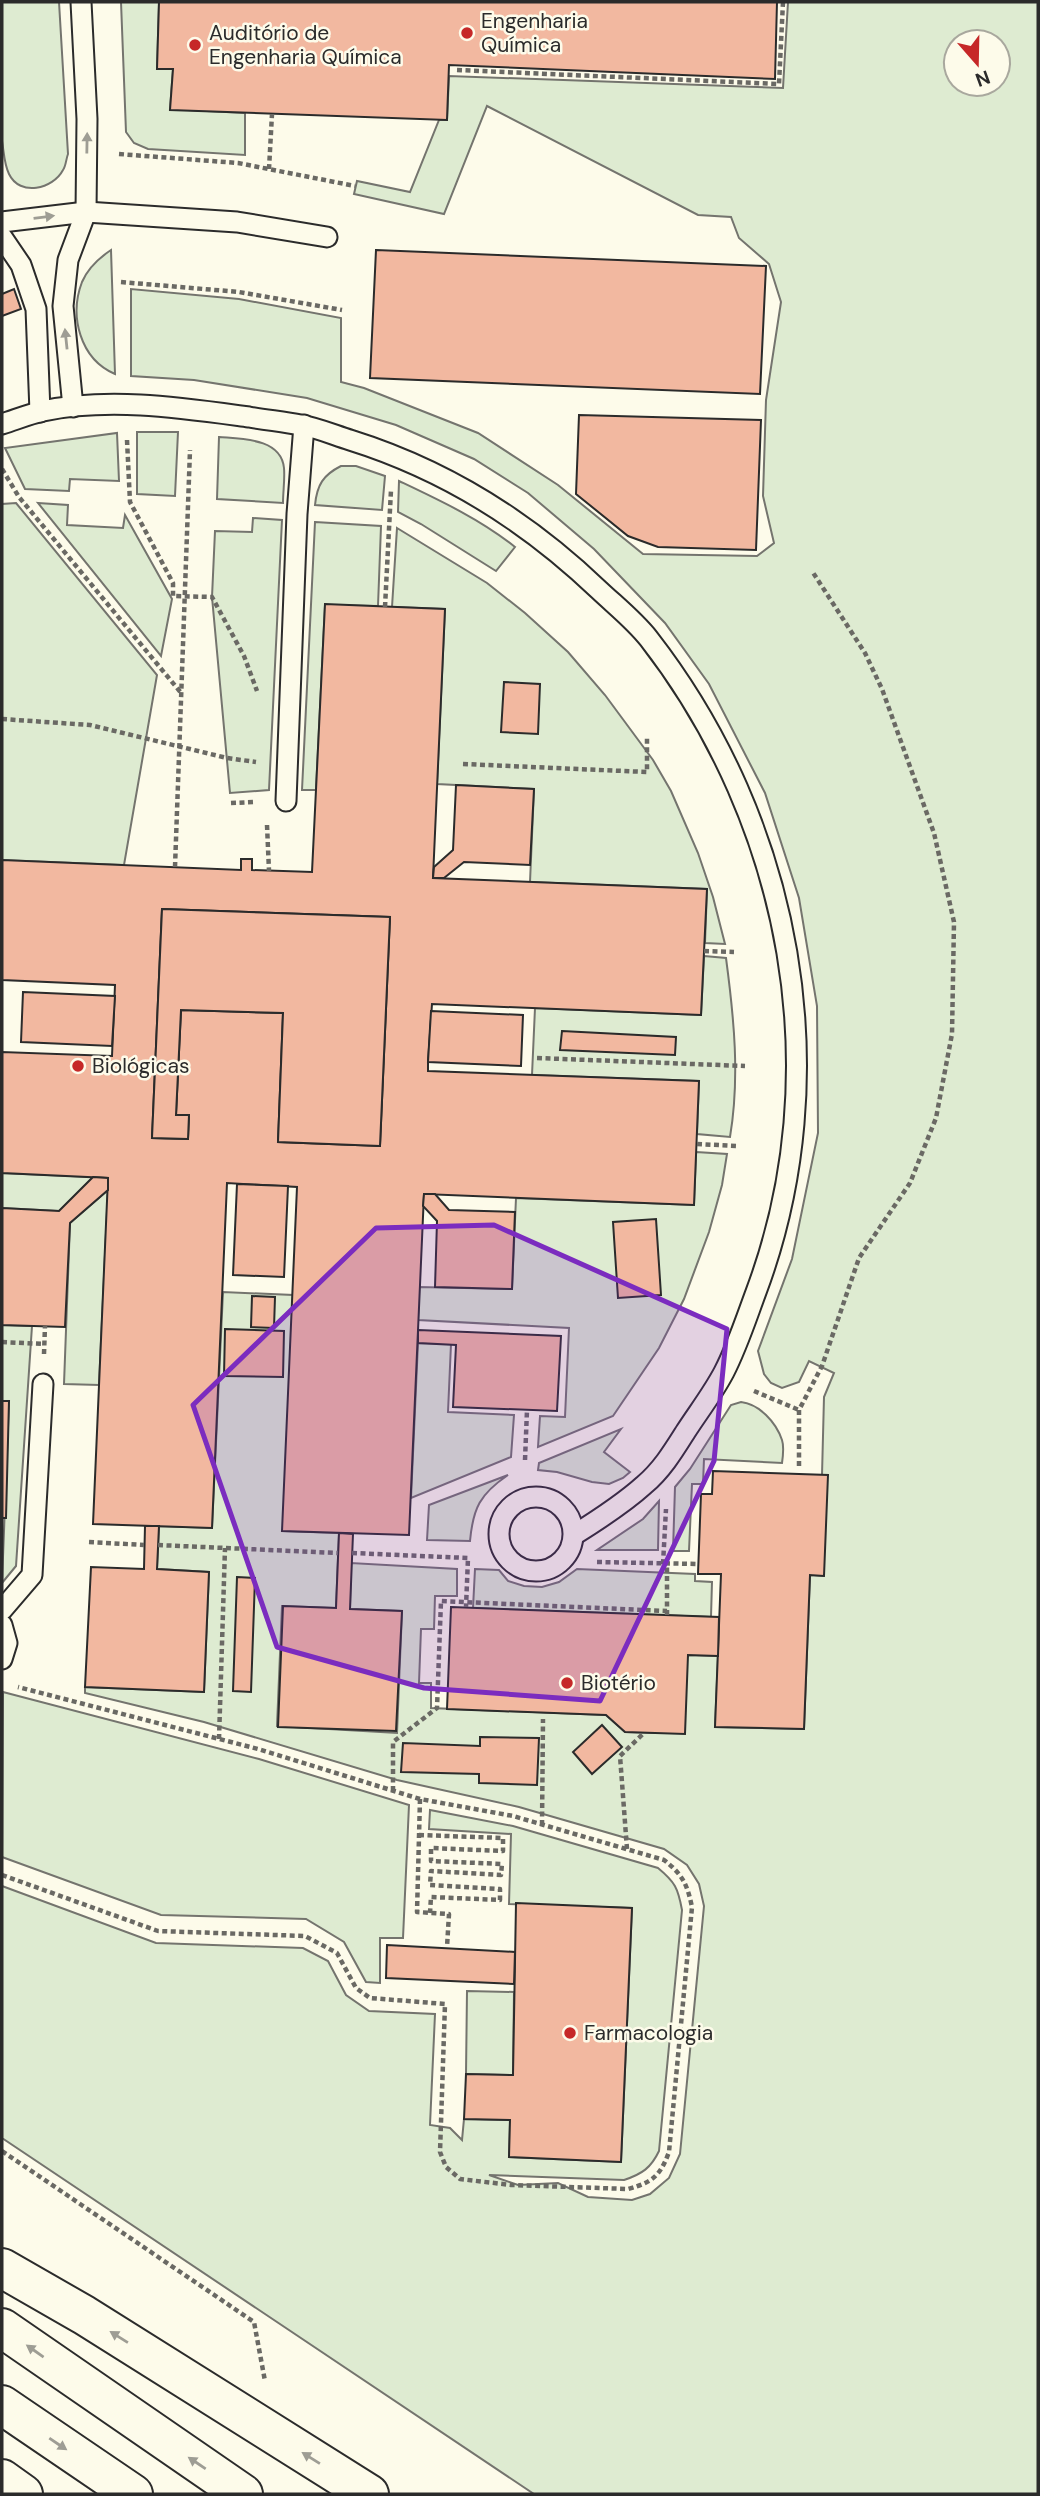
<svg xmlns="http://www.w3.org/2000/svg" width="1040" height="2496" font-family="'DM Sans',sans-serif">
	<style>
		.green { fill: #deebd1; stroke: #74746e; stroke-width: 2; fill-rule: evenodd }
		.building { fill: #f2b8a0; stroke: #2b2b2b; stroke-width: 2; fill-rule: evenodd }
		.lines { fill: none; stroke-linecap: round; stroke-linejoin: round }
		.service-casing { stroke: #2b2b2b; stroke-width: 23 }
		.trunk-casing { stroke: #2b2b2b; stroke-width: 42 }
		.motorway-casing { stroke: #2b2b2b; stroke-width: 42 }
		.path { stroke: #6a6964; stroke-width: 4.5; stroke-dasharray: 5 3.5; stroke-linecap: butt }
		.service { stroke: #fdfbea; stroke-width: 19 }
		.trunk { stroke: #fdfbea; stroke-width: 38 }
		.motorway { stroke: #fdfbea; stroke-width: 38 }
		.oneway { fill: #9e9d94 }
		.marked { fill: #7b2cbf; fill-opacity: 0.2; stroke: #7b2cbf; stroke-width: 5; stroke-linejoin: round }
		.poi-dot { fill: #c62828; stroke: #fdfbea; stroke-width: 2.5 }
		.labels { text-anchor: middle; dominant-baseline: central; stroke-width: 5; stroke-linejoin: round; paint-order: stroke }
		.poi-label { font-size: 21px; fill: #2b2b2b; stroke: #fdfbea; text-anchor: start }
	</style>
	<rect width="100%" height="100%" fill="#fdfbea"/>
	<g class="green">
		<path d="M2,2H59L68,154C66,159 66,166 63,170C53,189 20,197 9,174C4,164 4,152 2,141Z"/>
		<path d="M121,2H159L157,69H173L170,109L245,113V155L148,149L134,143L126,132Z"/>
		<path d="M788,2H1038V2494H534L2,2138V1886L156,1943L303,1948L328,1961L346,1995L369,2011L435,2014L430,2125L450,2128L462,2140L464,2119L510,2120L509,2157L621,2162L632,1908L509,1904L511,1834L429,1829L430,1810L513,1826L658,1868C675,1882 678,1888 682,1910L659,2151C651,2168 642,2174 624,2180L489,2175L518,2185L558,2183L588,2197L632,2200L650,2194L669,2178L680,2154L704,1906L699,1884L687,1865L664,1849L519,1807L397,1780L204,1722L85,1693V1687L204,1692L209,1572L157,1569L159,1526L212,1528L223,1292L293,1295L283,1531L339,1533L336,1608L282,1606L277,1726L397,1733L402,1611L350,1609L351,1563L457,1569V1596H435L434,1629H421L419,1683H431V1708L606,1715L625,1732L657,1733L663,1725L688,1655L718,1656L715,1727L804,1729L810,1575L823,1576L827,1475H822L824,1397L834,1373L809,1361L799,1382L782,1388L771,1383L764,1374L758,1351L792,1259L818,1133L817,1006L799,898L765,793L709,684L665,623L594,549L528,493L474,459L396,425L307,398L194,380L131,376V289L239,299L341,318V382L364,388L478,433L558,485L643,554L757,556L774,543L763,496L766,400L781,302L769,264L739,238L731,217L698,215L487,106L444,214L354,194L357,181L410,192L439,120H447L449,76L783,88ZM956,42H998V84H956Z"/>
		<path d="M111,250L115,374C80,359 69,316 82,282C88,268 99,258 111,250Z"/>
		<path d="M137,432H178L175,496L137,494Z"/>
		<path d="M117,433L119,481L70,479L69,491L25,489L5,448Z"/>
		<path d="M219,437C242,439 281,438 284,468C285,479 283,492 283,503L217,499Z"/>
		<path d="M341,466H356L385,476L382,510L315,505C317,485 323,475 341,466Z"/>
		<path d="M399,481C439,500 480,519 515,547L496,571L421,524L398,512Z"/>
		<path d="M16,503L157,675L124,865L2,860V504Z"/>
		<path d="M38,503L68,505L67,525L123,528L125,515L172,599L161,656Z"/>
		<path d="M253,518L282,520L269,790L230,793L212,597L215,531L252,532Z"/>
		<path d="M315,522L381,526L378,606L325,605L316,790H302Z"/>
		<path d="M397,528L487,583L525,613L568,652L605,695L653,760L671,791L698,853L713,897L725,944L705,943L707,889L530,882L534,789L437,784L445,609L392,607Z"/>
		<path d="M704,956L726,958C734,1018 740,1077 730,1137L697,1134L699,1081L532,1075L535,1008L701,1015Z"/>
		<path d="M696,1152L727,1154L722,1185L709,1232L684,1299L659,1348L613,1416L538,1447L540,1416L565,1417L569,1328L418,1320L419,1287L512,1289L516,1198L694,1205Z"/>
		<path d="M2,1173L93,1177L59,1211L2,1208Z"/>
		<path d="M108,1190L99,1385L64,1384L70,1223Z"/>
		<path d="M2,1325L32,1326L16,1566L2,1583L9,1401H2Z"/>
		<path d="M418,1343L451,1344L448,1412L514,1415L511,1457L411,1498Z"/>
		<path d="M741,1402C759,1404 776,1422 782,1440C784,1446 783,1456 782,1463L704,1459L703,1484H692L689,1551H673L675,1487L690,1469L731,1405Z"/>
		<path d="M621,1429L604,1452L630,1472L623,1478L609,1484L592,1482L557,1472L538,1470L539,1463Z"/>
		<path d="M508,1475C480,1494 473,1508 470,1541L427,1540L429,1505Z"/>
		<path d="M659,1501L658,1550H597L643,1519Z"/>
		<path d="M475,1569L499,1570L508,1581L524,1586L542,1587L559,1582L577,1569L695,1574V1581L712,1582L711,1617L473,1608Z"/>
		<path d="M3,1692L259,1759L409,1805L403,1938H380V1983L366,1982L344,1942L306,1919L161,1915L2,1857Z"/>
		<path d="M467,1991L514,1992L513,2075L466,2074Z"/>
	</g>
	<g class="building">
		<path d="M159,2H777L775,79L449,65L447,120L170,110L173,69H157Z"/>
		<path d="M376,250L766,266L760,394L370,378Z"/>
		<path d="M14,289L21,309L2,316V294Z"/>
		<path d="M579,415L761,420L756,550L658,547L628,536L576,494Z"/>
		<path d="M325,604L445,609L433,878L707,889L701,1015L432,1004L428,1062V1071L699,1081L694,1205L424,1194L409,1535L282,1531L297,1187L227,1183L212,1528L93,1524L108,1178L2,1173V1052L112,1056L115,985L2,980V860L241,870V859H252V870L312,872ZM162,909L390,917L380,1146L278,1142L283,1013L181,1010L176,1115H189L188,1139L152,1138Z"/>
		<path d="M504,682L540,684L538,734L501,732Z"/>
		<path d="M456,785L534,789L530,865L464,862L444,878H433L434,867L453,850Z"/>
		<path d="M162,909L390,917L380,1146L278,1142L283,1013L181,1010L176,1115H189L188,1139L152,1138Z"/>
		<path d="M23,992L115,996L112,1046L21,1042Z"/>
		<path d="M431,1011L523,1015L521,1066L428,1062Z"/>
		<path d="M562,1031L676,1037L675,1055L560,1050Z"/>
		<path d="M93,1177L108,1178V1190L70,1223L65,1327L2,1325V1208L59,1211Z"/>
		<path d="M237,1184L288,1186L284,1277L233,1275Z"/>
		<path d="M424,1194H435L449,1210L515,1212L512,1289L435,1287L437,1221L423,1206Z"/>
		<path d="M656,1219L661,1295L618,1298L613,1222Z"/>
		<path d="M252,1296L275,1297L274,1328L251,1327Z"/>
		<path d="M225,1329L284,1331L283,1377L224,1376Z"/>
		<path d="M418,1330L561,1336L557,1411L453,1407L456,1345L418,1343Z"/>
		<path d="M2,1401H9L6,1518H2Z"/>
		<path d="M713,1471L828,1475L824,1576L810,1575L804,1729L715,1727L721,1574H698L701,1494H712Z"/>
		<path d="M145,1526H159L157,1569L209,1572L204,1692L85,1687L91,1567L144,1569Z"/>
		<path d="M339,1533L353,1534L350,1609L402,1611L396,1731L278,1727L283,1606L336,1608Z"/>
		<path d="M237,1577L255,1578L251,1692L233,1691Z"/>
		<path d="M451,1607L719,1617L718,1656L688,1655L685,1734L625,1732L606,1715L447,1709Z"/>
		<path d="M602,1725L622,1747L592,1774L573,1752Z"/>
		<path d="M480,1737L539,1738L537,1785L479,1783V1774L401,1772L403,1743L480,1746Z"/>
		<path d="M516,1903L632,1908L621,2162L509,2157L510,2120L464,2119L466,2074L513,2075Z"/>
		<path d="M387,1945L515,1952L514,1984L386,1978Z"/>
	</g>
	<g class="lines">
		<g class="service-casing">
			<g id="service">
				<path d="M2,222L86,212L237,222L327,237"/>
				<path d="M2,237L21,265L36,309L40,412"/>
				<path d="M73,407L63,306L68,260L86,212L87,119L81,2"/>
				<path d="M2,424C15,420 29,414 43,411C110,397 182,408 249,417C267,420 284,422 301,425C318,428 334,435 350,440C446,470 527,521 599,590C616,606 635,621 649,639C792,823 838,1073 756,1292C746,1319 737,1347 724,1372C713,1393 699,1411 686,1431C674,1450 662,1470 644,1485C623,1504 598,1520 574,1535"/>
				<path d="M286,801L297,514L304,425"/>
				<circle cx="536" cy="1534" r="37"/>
				<path d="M2,1610L32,1575L43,1384"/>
				<path d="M2,1625L7,1643L2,1659"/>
			</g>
		</g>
		<g class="trunk-casing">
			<path id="trunk" d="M2,2479L23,2494"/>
		</g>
		<g class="motorway-casing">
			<g id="motorway">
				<path d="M2,2268L84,2315L369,2494"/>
				<path d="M2,2328L243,2494"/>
				<path d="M2,2405L133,2494"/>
			</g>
		</g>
		<g class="path">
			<path d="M457,70L779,84L783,2"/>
			<path d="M119,154L238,163L355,186"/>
			<path d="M269,169L272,114"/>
			<path d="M121,282L239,292L342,310"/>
			<path d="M127,440L130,502L173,583V596L212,597L244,656L257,691"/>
			<path d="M2,469L19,497L182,694"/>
			<path d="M385,607L391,490"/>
			<path d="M2,719L90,725L227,758L256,762"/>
			<path d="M463,764L647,772V737"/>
			<path d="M231,803L254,802"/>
			<path d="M267,825L269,871"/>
			<path d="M175,867L190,450"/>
			<path d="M704,951L734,952"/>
			<path d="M537,1058L745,1066"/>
			<path d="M697,1144L738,1146"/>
			<path d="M2,1342L44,1344"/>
			<path d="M44,1354L45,1326"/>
			<path d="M754,1391L799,1410"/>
			<path d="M525,1460L527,1410"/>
			<path d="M799,1466V1410L822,1366L859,1258L910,1183L936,1118L952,1034L954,922L934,833L882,689L865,653L812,571"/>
			<path d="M89,1542L144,1545"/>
			<path d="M158,1545L338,1553"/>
			<path d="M352,1553L468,1558L466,1607"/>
			<path d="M597,1562L699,1564"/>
			<path d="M663,1564L666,1509"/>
			<path d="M667,1615V1564"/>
			<path d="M219,1739L225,1548"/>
			<path d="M393,1791V1742L437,1708L441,1601L667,1611"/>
			<path d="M420,1799L417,1912L449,1914L447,1947"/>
			<path d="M542,1825L543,1719"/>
			<path d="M419,1835L503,1838V1851L431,1848V1861L502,1864L501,1875L431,1871L430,1885L500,1889V1900L431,1897L430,1913"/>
			<path d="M627,1849L620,1756L644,1733"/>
			<path d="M2,1875L158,1931L305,1936L337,1953L356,1988L370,1998L445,2004L440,2152L446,2167L460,2179L511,2185L628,2189C653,2182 660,2176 669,2152L692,1907C687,1884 683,1875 664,1860L513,1816L420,1799L258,1749L18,1687"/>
			<path d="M2,2151L254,2322L265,2381"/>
		</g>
		<use href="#service" class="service"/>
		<use href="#trunk" class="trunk"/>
		<use href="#motorway" class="motorway"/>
	</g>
	<defs><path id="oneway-solid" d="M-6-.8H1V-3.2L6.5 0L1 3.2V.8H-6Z" transform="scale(1.75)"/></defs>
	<g class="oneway">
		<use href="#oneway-solid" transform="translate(87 143) rotate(-89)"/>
		<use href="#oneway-solid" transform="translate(44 217) rotate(-7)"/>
		<use href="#oneway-solid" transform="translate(66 339) rotate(-96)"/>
		<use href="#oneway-solid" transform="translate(119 2337) rotate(-148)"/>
		<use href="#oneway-solid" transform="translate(35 2351) rotate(-145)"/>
		<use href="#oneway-solid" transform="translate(58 2444) rotate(34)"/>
		<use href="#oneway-solid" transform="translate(311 2458) rotate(-148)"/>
		<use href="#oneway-solid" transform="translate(197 2463) rotate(-146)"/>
	</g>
	<path class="marked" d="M494,1225L727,1329L714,1461L600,1701L424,1688L277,1647L193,1405L376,1228Z"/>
	<g class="poi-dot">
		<circle cx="467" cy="33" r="7"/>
		<circle cx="195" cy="45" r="7"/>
		<circle cx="78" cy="1066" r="7"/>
		<circle cx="567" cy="1683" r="7"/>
		<circle cx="570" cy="2033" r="7"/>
	</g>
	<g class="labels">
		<g class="poi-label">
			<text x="481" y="21">Engenharia<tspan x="481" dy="24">Química</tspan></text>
			<text x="209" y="33">Auditório de<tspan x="209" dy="24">Engenharia Química</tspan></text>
			<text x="92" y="1066">Biológicas</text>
			<text x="581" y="1683">Biotério</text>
			<text x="584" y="2033">Farmacologia</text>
		</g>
	</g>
	<rect width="1040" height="2496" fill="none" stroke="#2b2b2b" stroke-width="7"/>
	<g transform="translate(977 63) rotate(160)"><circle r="33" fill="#fdfbea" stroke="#a9a89e" stroke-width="2"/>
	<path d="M0-5L12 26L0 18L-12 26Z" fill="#c62828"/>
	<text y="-10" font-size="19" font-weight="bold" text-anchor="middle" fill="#2b2b2b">N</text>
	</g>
</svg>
